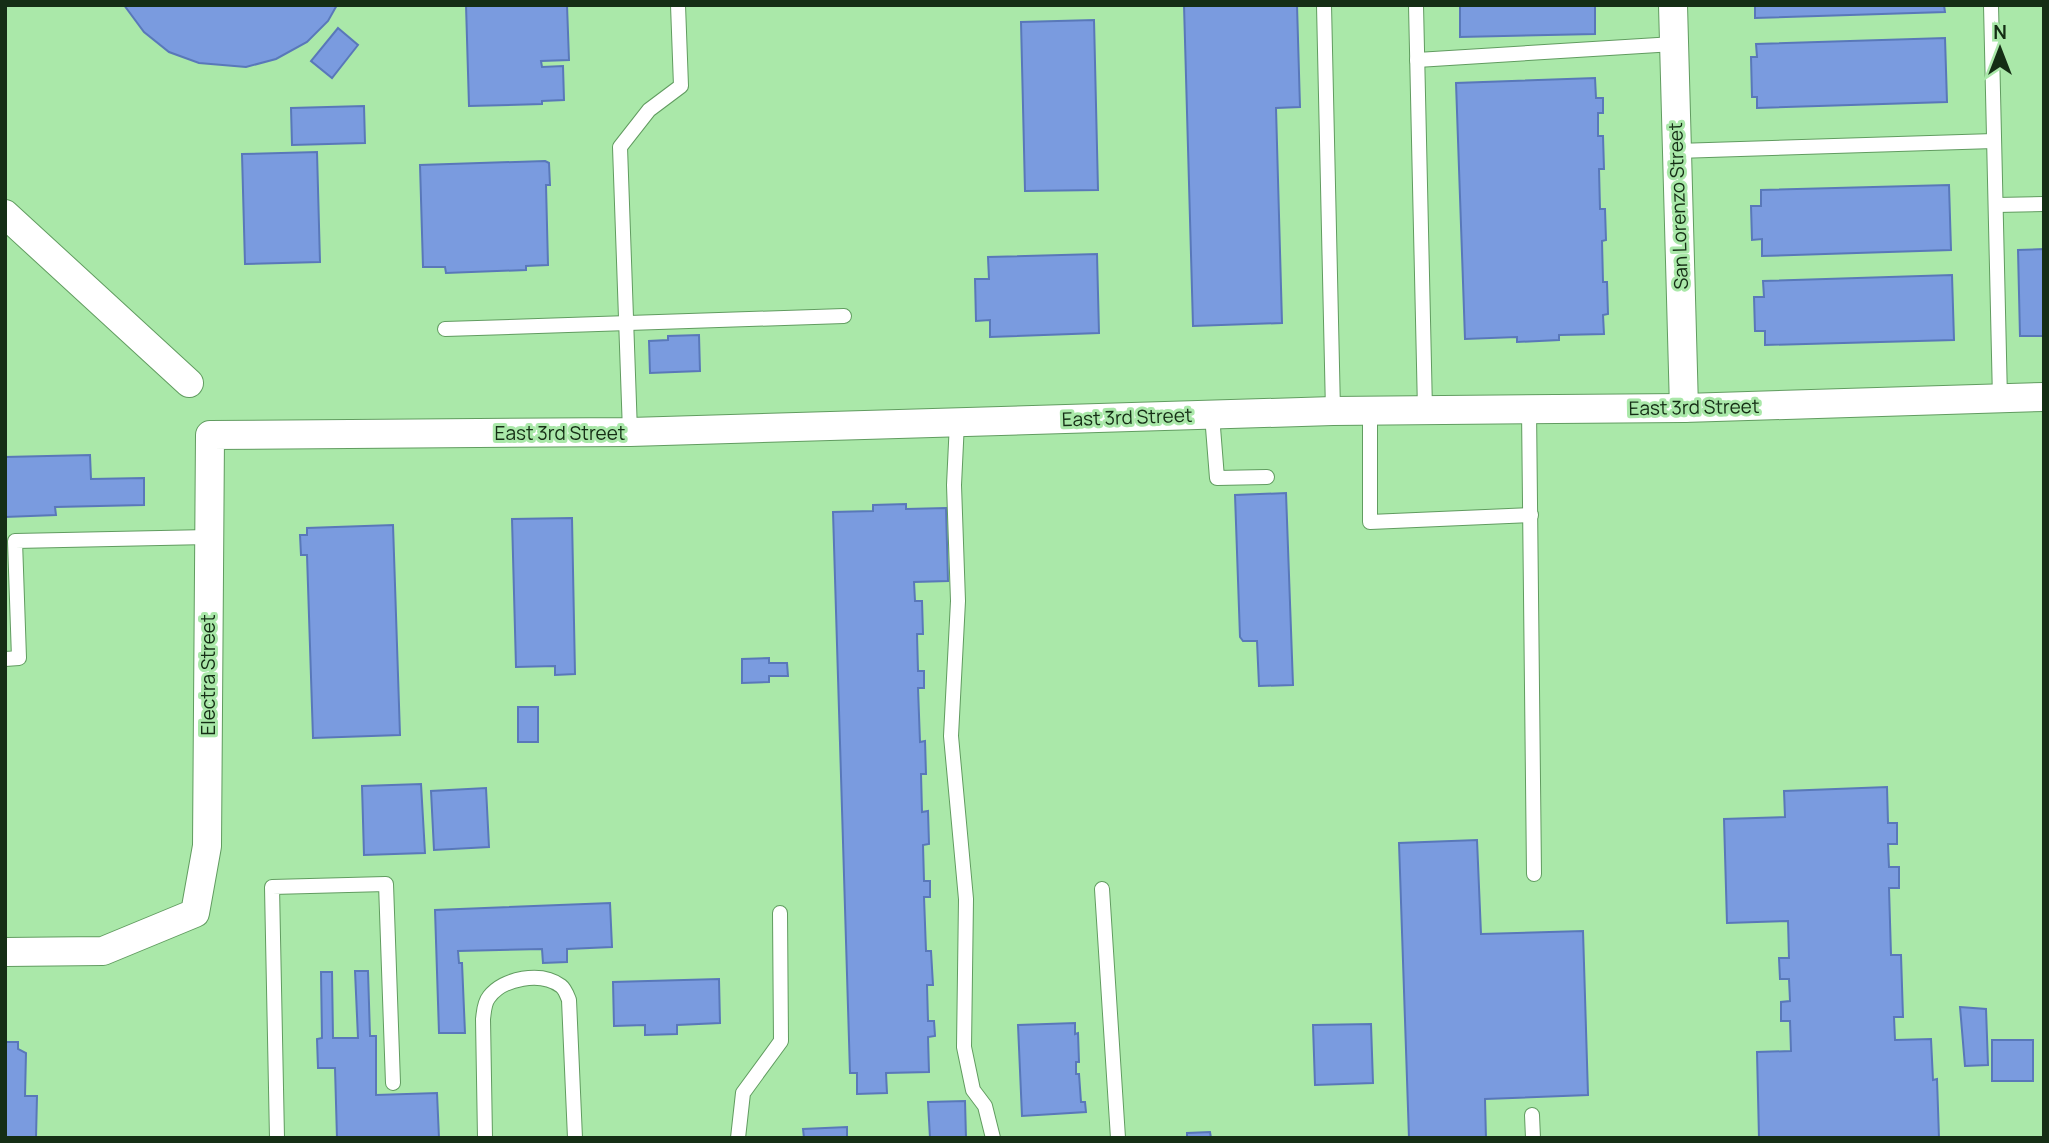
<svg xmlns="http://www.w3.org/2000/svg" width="2049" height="1143" font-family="Manrope,sans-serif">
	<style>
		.building { fill: #7a9bdf; stroke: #5978b9; stroke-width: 2 }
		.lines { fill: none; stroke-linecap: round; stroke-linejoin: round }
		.lane-casing { stroke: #619c60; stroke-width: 16 }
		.street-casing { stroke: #619c60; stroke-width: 30 }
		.lane { stroke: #fff; stroke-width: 14 }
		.street { stroke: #fff; stroke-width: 28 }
		.labels { text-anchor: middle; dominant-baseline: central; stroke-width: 6; stroke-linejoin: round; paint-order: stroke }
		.street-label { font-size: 19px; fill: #152e15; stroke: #aae8a9 }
	</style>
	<rect width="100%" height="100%" fill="#aae8a9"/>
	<g class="building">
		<path d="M124,5H337L328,21L307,42L276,59L246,67L199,63L169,52L144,32Z"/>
		<path d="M466,5H567L569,60L541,61L542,67L563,66L564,100L542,101V104L469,106Z"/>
		<path d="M1184,5H1297L1300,107L1276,108L1282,323L1193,326Z"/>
		<path d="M1460,5H1595V34L1460,37Z"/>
		<path d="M1755,5H1944L1945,12L1755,18Z"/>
		<path d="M1094,20L1098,190L1025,191L1021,22Z"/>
		<path d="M338,28L358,45L332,78L311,61Z"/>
		<path d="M1945,38L1947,102L1757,108V97H1752L1751,57H1757L1756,44Z"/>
		<path d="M1595,78L1596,98H1603V113H1598V136H1603L1604,169H1599L1600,209H1605L1606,240L1602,241L1603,282H1607L1608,314L1603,315L1604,334L1559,335V340L1517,342V337L1465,339L1456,83Z"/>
		<path d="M364,106L365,143L292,145L291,108Z"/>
		<path d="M317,152L320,262L245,264L242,154Z"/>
		<path d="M545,161L549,163L550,185H546L548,265L526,266V270L446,273L445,267H423L420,165Z"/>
		<path d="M1949,185L1951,250L1762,256V239L1752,240L1751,206H1761V190Z"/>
		<path d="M2044,249V336H2020L2018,250Z"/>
		<path d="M1097,254L1099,333L990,337V320L976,321L975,279H989L988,257Z"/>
		<path d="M1952,275L1954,340L1765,345V331H1755L1754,297H1764L1763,281Z"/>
		<path d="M699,335L700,371L650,373L649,341L668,340V336Z"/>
		<path d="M90,455L91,479L144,478V505L55,507L56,515L5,517V457Z"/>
		<path d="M1286,493L1293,685L1259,686L1257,641H1243L1240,637L1235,495Z"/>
		<path d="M906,504V509L946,508L948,581L914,582L915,601H922L923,634H917L918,671H924V688H918L920,742L925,741L926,774H921L922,812L928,811L929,844L923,845L924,881H930V897H924L926,951H931L933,985H927L928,1021H934L935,1036L928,1037L929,1072L886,1073L887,1093L857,1094V1073H850L833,512L873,511V505Z"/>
		<path d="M572,518L575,674L555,675V666L516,667L512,519Z"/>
		<path d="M393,525L400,735L313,738L307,555H301L300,535H307V528Z"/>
		<path d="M769,658V663H787L788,676H769V682L742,683V659Z"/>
		<rect x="518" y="707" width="20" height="35"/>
		<path d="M421,784L425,853L364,855L362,786Z"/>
		<path d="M1887,787L1888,823H1897V844H1888L1889,867H1899V888H1889L1891,955H1901L1903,1017H1894L1895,1040L1931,1039L1933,1080L1937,1079L1939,1138H1759L1757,1052L1791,1051L1790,1021H1781V1002L1790,1001L1789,979H1780L1779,958H1789L1788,921L1727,923L1724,819L1785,817L1784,791Z"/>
		<path d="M486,788L489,847L434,850L431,791Z"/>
		<path d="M1477,840L1481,934L1583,931L1588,1095L1485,1099L1486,1138H1409L1399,843Z"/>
		<path d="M610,903L612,947L567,949V962L543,963L542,949L458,951L459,963H462L465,1033H439L435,910Z"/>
		<path d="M355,971H368L370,1036H376V1095L437,1093L439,1138H337L335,1068H318L317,1039L322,1038L321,972H332L333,1038H358Z"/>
		<path d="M719,979L720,1023L677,1025V1034L645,1035V1025L614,1026L613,982Z"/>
		<path d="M1960,1007L1986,1009L1988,1065L1965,1066Z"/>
		<path d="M1075,1023V1034L1078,1033L1079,1062H1076V1074H1079L1081,1102H1085L1086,1112L1022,1116L1018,1025Z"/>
		<path d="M1371,1024L1373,1083L1315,1085L1313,1025Z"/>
		<rect x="1992" y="1040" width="41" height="41"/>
		<path d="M5,1042H18V1049L26,1053L25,1096H37L36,1138H5Z"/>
		<path d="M965,1101L966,1138H930L928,1102Z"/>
		<path d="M847,1127V1138H804L803,1129Z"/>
		<path d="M1210,1132L1211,1138H1187V1133Z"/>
	</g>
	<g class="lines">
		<g class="lane-casing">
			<g id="lane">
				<path d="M1324,5L1333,411"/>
				<path d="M1416,5L1425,410"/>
				<path d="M1991,5L2000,399"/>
				<path d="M1417,60L1674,44"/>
				<path d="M1677,151L1994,141"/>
				<path d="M1996,205L2044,204"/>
				<path d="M445,329L844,316"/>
				<path d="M1529,409L1534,874"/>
				<path d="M1370,410V522L1531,515"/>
				<path d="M1212,415L1217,478L1267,477"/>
				<path d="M957,422L954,485L958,601L951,736L966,899L964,1047L973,1090L985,1106L993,1138"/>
				<path d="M630,432L620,147L649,110L681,86L678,5"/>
				<path d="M5,659L19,658L15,541L209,537"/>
				<path d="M1102,889L1118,1138"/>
				<path d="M1532,1115L1533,1138"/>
				<path d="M277,1138L272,887L386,884L393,1083"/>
				<path d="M485,1138L483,1019C484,1012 484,1003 489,997C503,978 541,971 561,986C565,989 567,995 569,1000L575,1138"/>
				<path d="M738,1138L743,1093L781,1041L780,913"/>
			</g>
		</g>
		<g class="street-casing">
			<g id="street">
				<path d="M1673,5L1684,408"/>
				<path d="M5,214L189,383"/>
				<path d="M5,952L103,951L195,913L207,846L210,435L630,432L1333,411L1684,408L2044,397"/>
			</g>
		</g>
		<use href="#lane" class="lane"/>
		<use href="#street" class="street"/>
	</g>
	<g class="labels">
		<g class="street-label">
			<text transform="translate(1678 206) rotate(-92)">San Lorenzo Street</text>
			<text transform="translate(1694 407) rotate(-1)">East 3rd Street</text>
			<text transform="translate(1127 417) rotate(-2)">East 3rd Street</text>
			<text x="560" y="433">East 3rd Street</text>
			<text transform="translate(208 675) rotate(-90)">Electra Street</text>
		</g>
	</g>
	<rect width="2049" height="1143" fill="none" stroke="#152e15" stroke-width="14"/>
	<g transform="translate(2000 49)" stroke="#aae8a9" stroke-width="5" paint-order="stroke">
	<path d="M0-5L12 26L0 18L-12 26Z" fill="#152e15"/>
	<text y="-10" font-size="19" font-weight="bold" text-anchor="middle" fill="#152e15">N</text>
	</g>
</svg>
